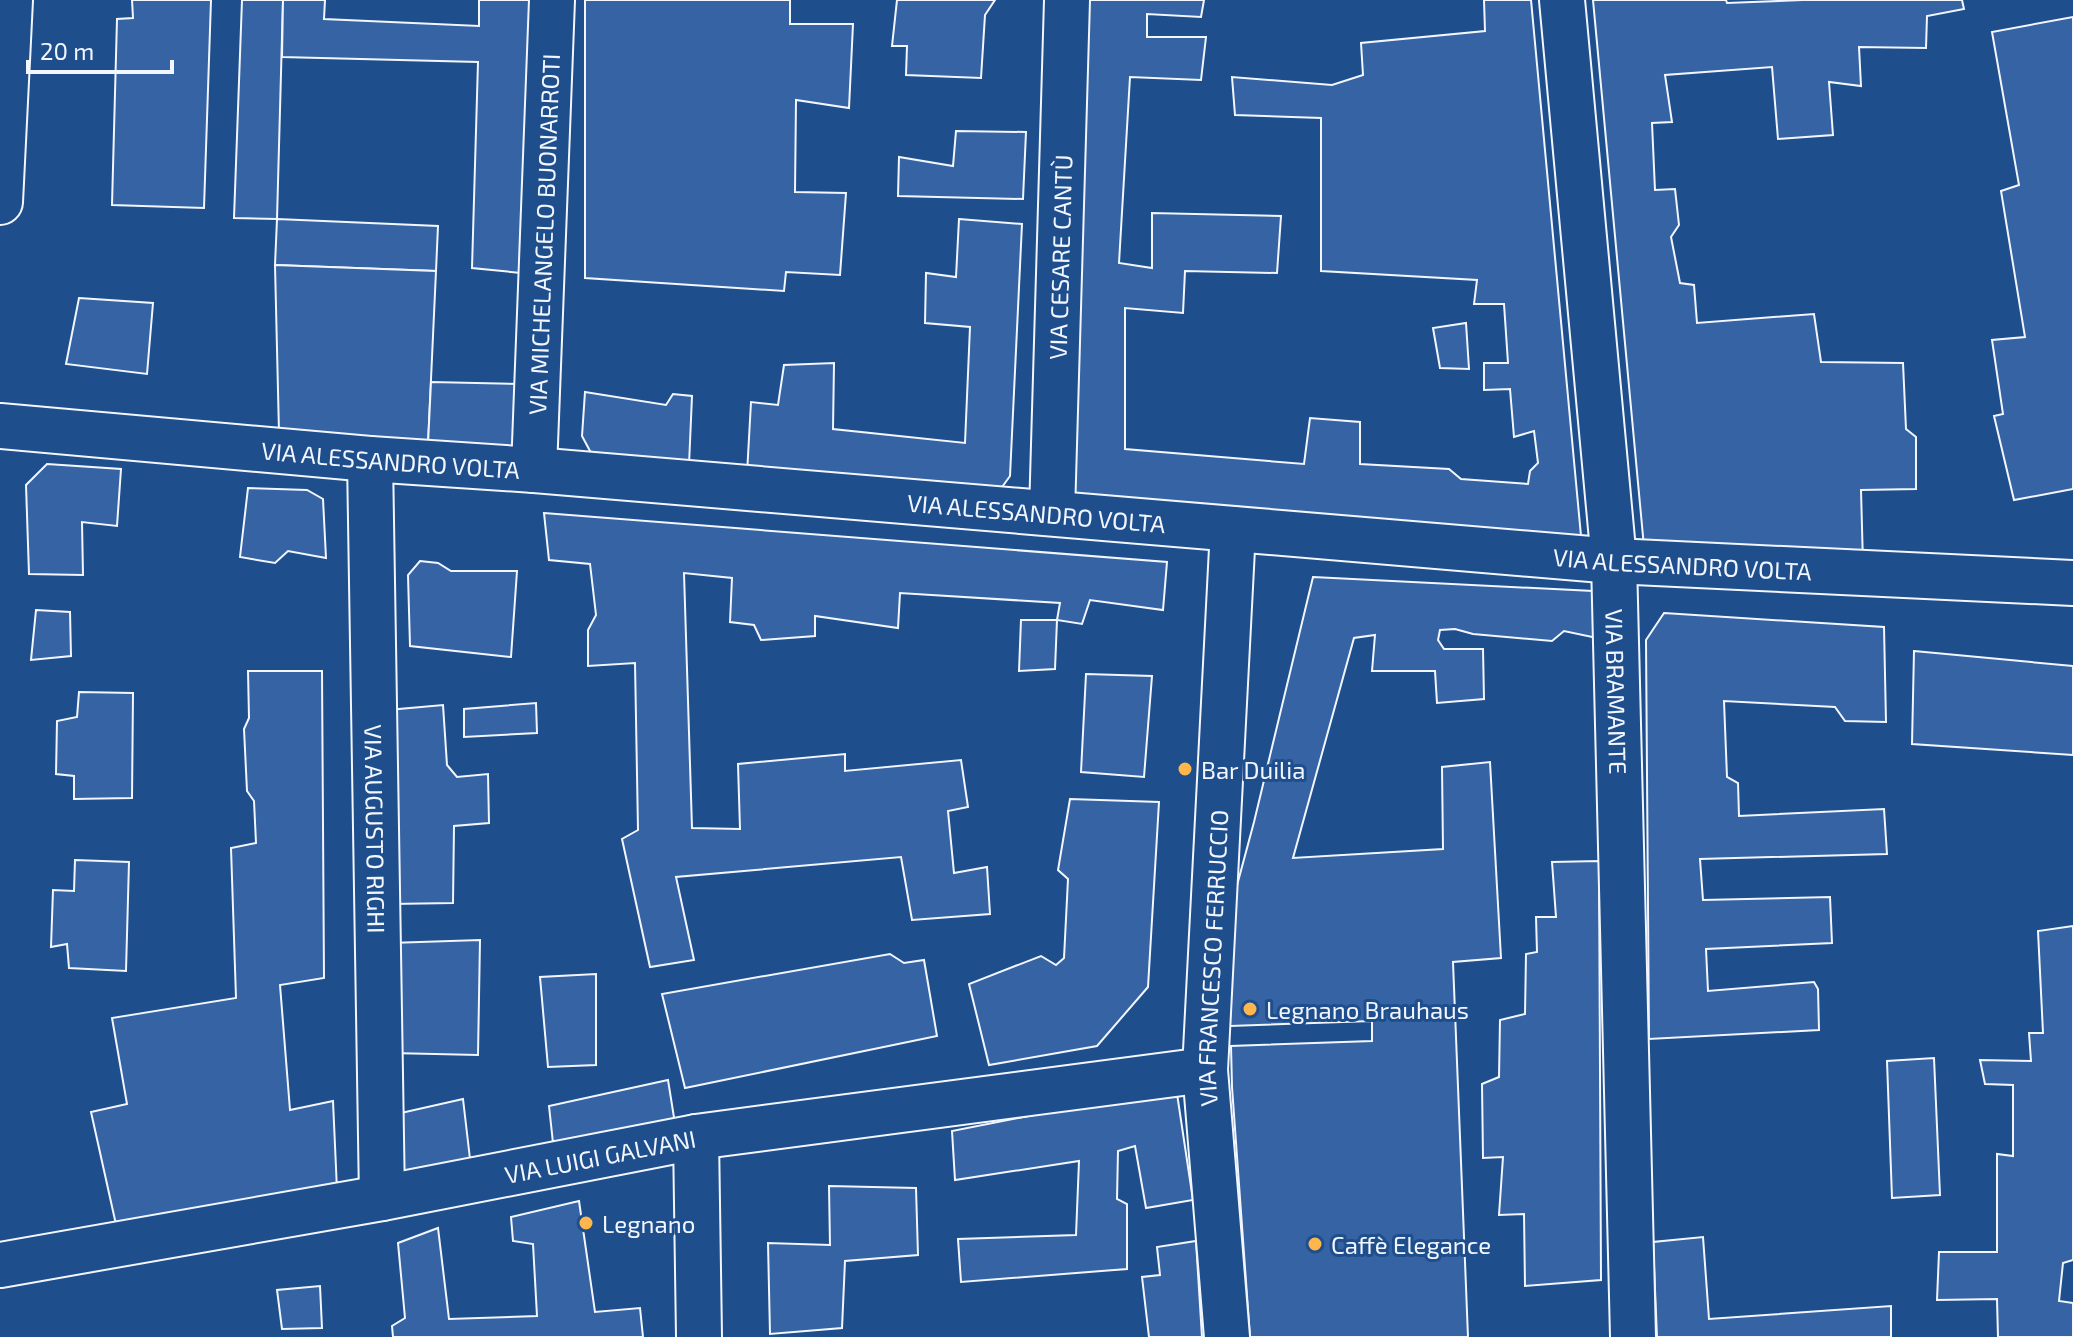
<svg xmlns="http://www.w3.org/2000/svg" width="2073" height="1337" font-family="'Exo 2',sans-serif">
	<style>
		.building { fill: #3563a3; stroke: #f2f6ff; stroke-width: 2 }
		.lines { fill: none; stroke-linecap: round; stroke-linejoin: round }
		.minor-casing { stroke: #f2f6ff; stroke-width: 48 }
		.minor { stroke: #1f4e8c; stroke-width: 44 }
		.poi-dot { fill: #ffb74d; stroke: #1f4e8c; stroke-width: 3 }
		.labels { text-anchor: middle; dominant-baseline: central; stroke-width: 6; stroke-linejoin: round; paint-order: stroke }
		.street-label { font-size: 24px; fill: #f2f6ff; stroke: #1f4e8c }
		.poi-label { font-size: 24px; fill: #f2f6ff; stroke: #1f4e8c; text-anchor: start }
	</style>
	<rect width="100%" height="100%" fill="#1f4e8c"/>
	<g class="building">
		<path d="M132,0H211L204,208L112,205L117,19L133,18Z"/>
		<path d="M242,0H283L277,219L234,218Z"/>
		<path d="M283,0H325L324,19L479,26V0H535L531,274L472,268L478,62L282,57Z"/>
		<path d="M585,0H790V24H853L849,108L796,100L795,192L846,193L840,275L786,272L784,291L585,278Z"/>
		<path d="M897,0H995L985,15L981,78L906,75L907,46H892Z"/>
		<path d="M1089,0H1204L1201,17L1147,14V37H1206L1201,80L1130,77L1119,263L1152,268V213L1281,216L1277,273L1185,271L1183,313L1125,308V449L1304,464L1310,418L1360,422V464L1449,469L1461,479L1528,484L1530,471L1538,463L1534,431L1514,437L1510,389L1484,390V363H1508L1504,304H1474L1477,280L1321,271V118L1235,115L1232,77L1332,85L1363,75L1361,43L1485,31L1484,0H1531L1581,536L1074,500Z"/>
		<path d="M1593,0H1726L1727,3L1803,0H1962L1964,9L1927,16L1926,48L1859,47L1861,86L1829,82L1833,135L1778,139L1772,67L1665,75L1672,122L1652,123L1655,190L1675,189L1679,225L1671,237L1680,283L1694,285L1697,323L1814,314L1821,362L1903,363L1906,429L1916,437V489L1861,490L1863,564L1644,547Z"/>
		<path d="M2073,17V489L2014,500L1994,416L2003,414L1992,340L2025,337L2001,191L2019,185L1992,32Z"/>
		<path d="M956,131L1026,132L1023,199L898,196L899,157L953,166Z"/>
		<path d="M277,219L438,226L436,271L275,265Z"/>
		<path d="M959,219L1022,224L1010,476L997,494L747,474L751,402L778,405L784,365L834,363L833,429L965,443L970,327L925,323L926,273L956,277Z"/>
		<path d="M275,265L436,271L428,444L279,433Z"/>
		<path d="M79,298L153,303L147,374L66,364Z"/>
		<path d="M1466,323L1469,369L1440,368L1433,328Z"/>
		<path d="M431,382L524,384L523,453L428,444Z"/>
		<path d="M585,392L666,405L673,394L692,396L689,465L606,461L590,451L582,436Z"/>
		<path d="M47,464L121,469L117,526L82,522L83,575L29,574L26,485Z"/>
		<path d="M248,488L307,490L323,499L326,558L288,551L275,563L240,557Z"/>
		<path d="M544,513L1167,562L1163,610L1090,600L1082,624L1057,620L1060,603L900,593L898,628L815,616V636L761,640L754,625L730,622L732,578L684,573L692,828L740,829L738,764L845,754V771L961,760L968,807L948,811L954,873L987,867L990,914L912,920L901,857L676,877L694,960L650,967L622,839L638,830L635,663L588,666V630L596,615L590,564L549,560Z"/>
		<path d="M420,561L438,563L451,571H517L511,657L410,646L408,575Z"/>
		<path d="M1313,577L1593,591L1597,638L1564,631L1552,641L1473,634L1455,629L1440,630L1438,640L1444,649H1483L1484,699L1437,703L1435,671H1372L1375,635L1354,638L1293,858L1443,849L1442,767L1490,762L1501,958L1453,962L1468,1337H1250L1232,1087L1231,1046L1372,1041V1021L1230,1026L1232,904L1254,822Z"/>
		<path d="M36,610L70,612L71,656L31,660Z"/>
		<path d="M1664,613L1884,627L1886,722L1845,721L1835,707L1724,701L1727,777L1738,783L1739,816L1884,809L1887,854L1700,859L1703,900L1830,897L1832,943L1706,949L1708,991L1814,982L1818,989L1819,1030L1649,1039L1646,640Z"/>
		<path d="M1021,620H1057L1055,669L1019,671Z"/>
		<path d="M1914,651L2073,666V755L1912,744Z"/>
		<path d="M248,671H322L324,978L280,985L290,1110L333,1101L337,1190L117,1229L91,1112L127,1104L112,1018L236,998L231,848L256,843L254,801L247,791L244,729L249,718Z"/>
		<path d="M1086,674L1152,676L1144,777L1081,772Z"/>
		<path d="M79,692L133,693L132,798L74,799V776L56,774L57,721L77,717Z"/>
		<path d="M536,703L537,733L464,737V709Z"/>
		<path d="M443,705L447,765L457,777L488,774L489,823L454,826L453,903L391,904L388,710Z"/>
		<path d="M1070,799L1159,802L1148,987L1097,1046L989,1065L969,984L1041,956L1056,965L1064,958L1068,879L1058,870Z"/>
		<path d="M75,860L129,862L126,971L69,968L67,944L51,947L53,890L74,891Z"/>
		<path d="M1599,861L1601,1280L1525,1286L1524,1214L1499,1215L1503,1157L1483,1158L1482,1084L1499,1077L1500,1020L1525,1014L1526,954L1537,952L1536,917H1556L1552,862Z"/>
		<path d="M2073,926V1260L2063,1263L2059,1301L2073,1303V1337H1998L1997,1299L1937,1300L1939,1252H1997V1154L2013,1156V1085L1985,1084L1980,1060L2031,1061L2029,1033H2043L2038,931Z"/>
		<path d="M480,940L478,1055L391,1053L390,943Z"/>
		<path d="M890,954L904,963L924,960L937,1036L685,1088L662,994Z"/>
		<path d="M596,974V1065L548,1067L540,977Z"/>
		<path d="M1934,1058L1940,1195L1892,1198L1887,1061Z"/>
		<path d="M668,1080L676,1130L554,1152L549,1106Z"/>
		<path d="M1176,1087L1193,1200L1146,1208L1135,1146L1118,1151L1117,1199L1127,1204V1269L961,1282L958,1239L1076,1235L1079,1161L955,1180L952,1131Z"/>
		<path d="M463,1099L470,1159L397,1175L392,1115Z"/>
		<path d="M829,1186L916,1188L918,1255L845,1261L842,1328L770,1334L768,1243L830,1245Z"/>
		<path d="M579,1201L595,1312L640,1308L643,1337H393L392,1326L405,1318L398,1243L438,1228L449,1319L537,1316L533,1244L513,1241L511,1217Z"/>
		<path d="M1703,1237L1709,1319L1891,1306V1337H1657L1653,1242Z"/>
		<path d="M1196,1241L1202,1337H1149L1142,1277L1160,1275L1157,1247Z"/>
		<path d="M320,1286L322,1328L282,1329L277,1290Z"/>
	</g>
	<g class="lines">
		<g class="minor-casing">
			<g id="minor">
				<path id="s1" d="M1562,0L1614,561L1633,1337"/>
				<path d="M0,202L10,0"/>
				<path id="s2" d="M0,426L370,459L534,470L1614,561L2073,583"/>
				<path id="s3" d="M370,459L382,1198"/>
				<path id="s4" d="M534,470L552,0"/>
				<path id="s5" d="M1052,513L1067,0"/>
				<path d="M696,1137L699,1337"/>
				<path id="s6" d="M0,1265L382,1198L696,1137L1205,1070"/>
				<path id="s7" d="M1227,1337L1205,1070L1233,529"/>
			</g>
		</g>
		<use href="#minor" class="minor"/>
	</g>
	<g class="poi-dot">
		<circle cx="1185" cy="769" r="8"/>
		<circle cx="1250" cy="1009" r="8"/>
		<circle cx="586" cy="1223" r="8"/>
		<circle cx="1315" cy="1244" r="8"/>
	</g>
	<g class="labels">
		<g class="street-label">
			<text stroke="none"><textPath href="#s4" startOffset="236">VIA MICHELANGELO BUONARROTI</textPath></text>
			<text stroke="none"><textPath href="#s5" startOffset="256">VIA CESARE CANTÙ</textPath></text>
			<text stroke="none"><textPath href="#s2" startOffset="392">VIA ALESSANDRO VOLTA</textPath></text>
			<text stroke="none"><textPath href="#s2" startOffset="1040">VIA ALESSANDRO VOLTA</textPath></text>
			<text stroke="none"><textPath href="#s2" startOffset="1688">VIA ALESSANDRO VOLTA</textPath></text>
			<text stroke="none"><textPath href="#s1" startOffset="694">VIA BRAMANTE</textPath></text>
			<text stroke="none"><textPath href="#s3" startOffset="370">VIA AUGUSTO RIGHI</textPath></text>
			<text stroke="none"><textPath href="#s7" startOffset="380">VIA FRANCESCO FERRUCCIO</textPath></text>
			<text stroke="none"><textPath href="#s6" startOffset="610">VIA LUIGI GALVANI</textPath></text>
		</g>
		<g class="poi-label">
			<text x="1201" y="769">Bar Duilia</text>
			<text x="1266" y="1009">Legnano Brauhaus</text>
			<text x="602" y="1223">Legnano</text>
			<text x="1331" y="1244">Caffè Elegance</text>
		</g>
	</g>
	<path d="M28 60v12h144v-12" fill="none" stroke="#f2f6ff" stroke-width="4"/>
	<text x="40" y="60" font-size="24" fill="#f2f6ff" stroke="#1f4e8c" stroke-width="6" paint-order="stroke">20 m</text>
</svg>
